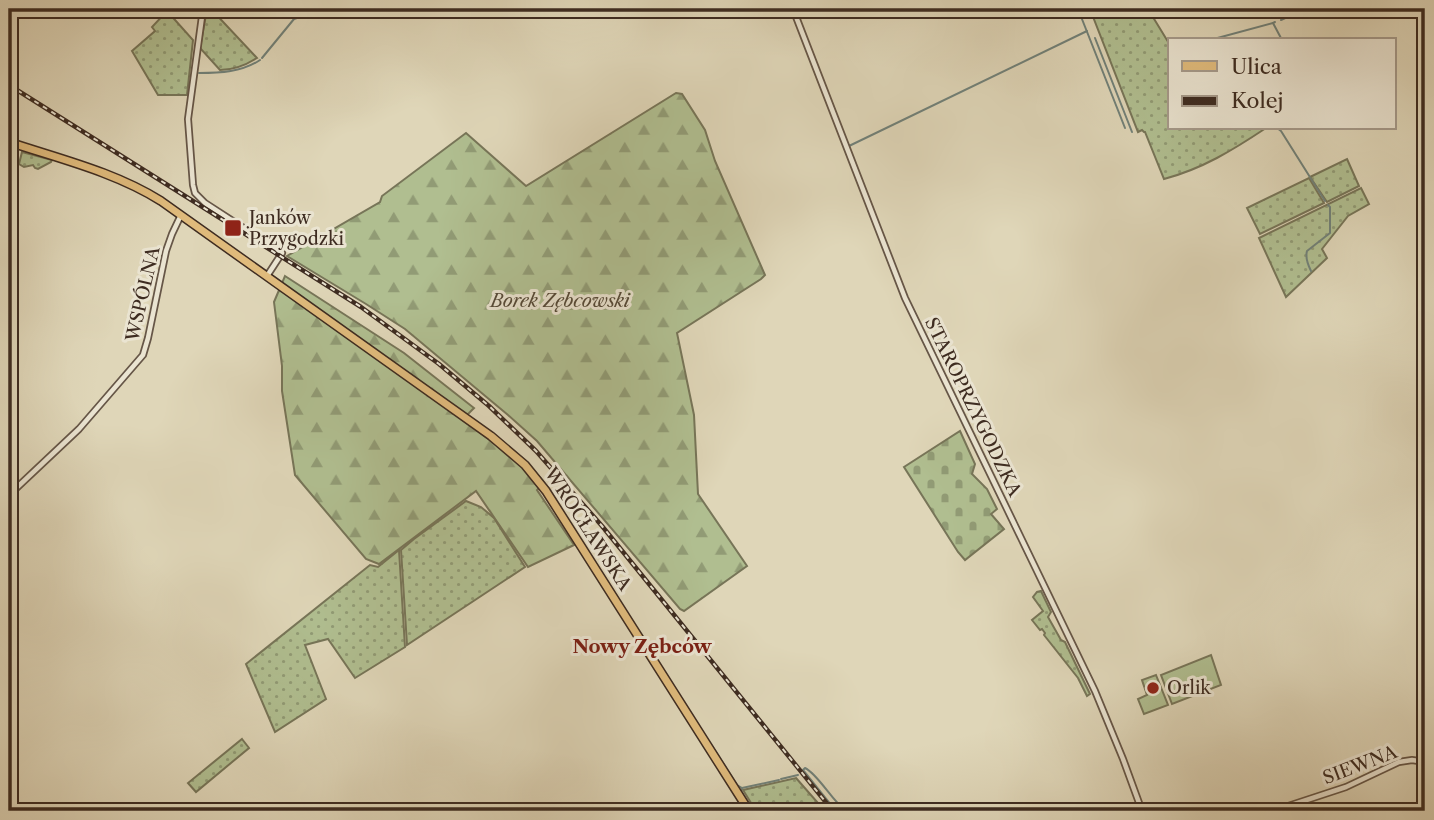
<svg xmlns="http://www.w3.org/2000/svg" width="1434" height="820" font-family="'Libre Caslon Text',serif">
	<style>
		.grass { fill: url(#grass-dots); stroke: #777558; stroke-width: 2 }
		.forest { fill: url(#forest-firs); stroke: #777558; stroke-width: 2 }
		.cemetery { fill: url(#cemetery-stones); stroke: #777558; stroke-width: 2 }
		.pitch { fill: #b0be90; stroke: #777558; stroke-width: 2 }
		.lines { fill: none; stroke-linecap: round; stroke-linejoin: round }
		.stream { stroke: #718179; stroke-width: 2 }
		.minor-casing { stroke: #665647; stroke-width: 8 }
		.major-casing { stroke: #3e2c21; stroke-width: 10 }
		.minor { stroke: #eae4d1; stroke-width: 4.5 }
		.major { stroke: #e0bb7c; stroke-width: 7 }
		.rail-casing { stroke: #3e2c21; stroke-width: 4.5 }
		.rail { stroke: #eae4d1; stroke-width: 2; stroke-dasharray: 5; stroke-linecap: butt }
		.poi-dot { fill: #8f2418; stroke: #eae4d1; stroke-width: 2.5 }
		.labels { text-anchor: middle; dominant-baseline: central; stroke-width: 6; stroke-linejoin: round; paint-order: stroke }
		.poi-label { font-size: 18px; fill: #3e2c21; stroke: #eae4d1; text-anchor: start }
		.street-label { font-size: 18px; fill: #3e2c21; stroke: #eae4d1 }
		.park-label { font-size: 18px; font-style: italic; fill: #554937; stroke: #eae4d1 }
		.neighbourhood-label { font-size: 19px; font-weight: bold; fill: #7a1f14; stroke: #eae4d1 }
	</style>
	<defs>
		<pattern id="grass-dots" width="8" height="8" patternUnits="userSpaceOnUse" patternTransform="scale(1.75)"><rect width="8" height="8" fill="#b0be90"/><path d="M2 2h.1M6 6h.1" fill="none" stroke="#919b75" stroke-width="1.8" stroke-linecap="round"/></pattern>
		<pattern id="forest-firs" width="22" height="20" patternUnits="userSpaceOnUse" patternTransform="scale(1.75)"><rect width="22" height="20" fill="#b0be90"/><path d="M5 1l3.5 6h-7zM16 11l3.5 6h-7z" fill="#919b75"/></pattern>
		<pattern id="cemetery-stones" width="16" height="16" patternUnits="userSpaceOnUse" patternTransform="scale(1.75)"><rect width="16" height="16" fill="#b0be90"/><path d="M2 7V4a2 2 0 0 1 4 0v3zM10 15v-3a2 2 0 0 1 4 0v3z" fill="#919b75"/></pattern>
	</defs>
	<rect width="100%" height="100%" fill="#dfd6b8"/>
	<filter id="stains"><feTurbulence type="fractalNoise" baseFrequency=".00286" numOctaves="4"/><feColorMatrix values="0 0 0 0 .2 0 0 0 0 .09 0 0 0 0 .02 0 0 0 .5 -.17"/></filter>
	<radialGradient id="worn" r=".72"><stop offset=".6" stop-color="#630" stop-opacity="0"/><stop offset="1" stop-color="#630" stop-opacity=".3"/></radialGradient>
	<g class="grass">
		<path d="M207,9H211L257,58C246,65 233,70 220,70L200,48Z"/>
		<path d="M1090,9H1148L1170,45V128H1266C1233,150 1202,169 1164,179L1145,132H1144L1142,130L1138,132Z"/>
		<path d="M167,11L193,40L187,95H158L132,51L155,31L152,27Z"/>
		<path d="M22,152L52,160L51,162L38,169L35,168L33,165L24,167L19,164Z"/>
		<path d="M1347,159L1359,186L1327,202L1310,177Z"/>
		<path d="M1309,178L1324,203L1260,234L1247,208Z"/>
		<path d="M1361,188L1369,204L1348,216L1322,249L1327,258L1286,297L1259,238Z"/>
		<path d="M466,501L481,507L494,518L525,567L407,645L401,550L414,539Z"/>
		<path d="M399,550L405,647L355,678L328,639L305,645L326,699L275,732L246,664L370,565L378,567Z"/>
		<path d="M1041,591L1051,612L1048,617L1061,640L1065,642L1090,694L1087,696L1078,678L1044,635L1045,633L1042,629L1040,630L1032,620L1043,611L1033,597L1037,592Z"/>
		<path d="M242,739L249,748L196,792L188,783Z"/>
		<path d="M796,778L825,811H756L743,790Z"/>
	</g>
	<g class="forest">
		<path d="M676,93L682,94L705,130L715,161L765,275L761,279L677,333L694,415L698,494L747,566L684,611L680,609L537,441L508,415L405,329L366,304L287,256L380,202L382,196L466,133L526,186Z"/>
		<path d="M285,276L404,353L474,408L462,420C490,440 519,460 540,487L537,490L574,545L528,567L476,491L379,564L366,559L295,475L282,391V366L274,302Z"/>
	</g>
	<path class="cemetery" d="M960,431L975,464L972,474L987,489L997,509L991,514L1004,529L965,560L958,552L904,467Z"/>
	<g class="pitch">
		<path d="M1211,655L1221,685L1172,704L1161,675Z"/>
		<path d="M1156,675L1168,705L1144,714L1138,699L1147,695L1142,680Z"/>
	</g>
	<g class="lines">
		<g class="stream">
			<path d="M1078,9L1125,128"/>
			<path d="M1281,20L1305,9"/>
			<path d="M1275,22L1273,23L1282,40"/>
			<path d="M1095,38L1132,132"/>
			<path d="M1210,40L1273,23"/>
			<path d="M262,58L294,19L306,15L314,9"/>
			<path d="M199,73C220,73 242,72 260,60"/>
			<path d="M1277,128L1281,131L1325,201"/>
			<path d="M849,146L1087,31"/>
			<path d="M1311,271C1308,265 1305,258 1307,251L1330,233V207L1328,205"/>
			<path d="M456,407L465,413"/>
			<path d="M473,419L482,426"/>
			<path d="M495,435L526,461"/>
			<path d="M529,465L543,481L561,508"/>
			<path d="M712,746L737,785L742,788L741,791L748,803"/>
			<path d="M803,770L805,768C818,774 832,801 846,811"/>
			<path d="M804,771L836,811"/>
			<path d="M781,779L798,775"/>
			<path d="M742,788L779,780"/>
			<path d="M449,811L464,804L519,811"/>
			<path d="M686,811L699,806"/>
		</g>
		<g class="minor-casing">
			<g id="minor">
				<path d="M203,9L188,119L193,185L195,193L205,203L282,253L267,276"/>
				<path d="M793,9L905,298L1095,691L1123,759L1142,811"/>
				<path d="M9,495L79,429L143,355L148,338L166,251L172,234L181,215"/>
				<path d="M1273,811L1346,787L1399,762L1412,760L1425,762"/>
			</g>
		</g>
		<g class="major-casing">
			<path id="major" d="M9,142C60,159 115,172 161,201L491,436L525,465L546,491L749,811"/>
		</g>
		<use href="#minor" class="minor"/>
		<use href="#major" class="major"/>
		<g class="rail-casing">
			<path id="rail" d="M9,85L361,307L439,364L489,406L536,451L602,526L833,811"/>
		</g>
		<use href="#rail" class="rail"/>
	</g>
	<g class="poi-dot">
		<rect x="224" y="219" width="18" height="18" rx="3.5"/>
		<circle cx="1153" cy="688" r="7"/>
	</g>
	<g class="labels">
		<g class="poi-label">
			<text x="249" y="218">Janków<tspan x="249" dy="21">Przygodzki</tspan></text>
			<text x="1167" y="688">Orlik</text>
		</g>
		<g class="street-label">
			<text transform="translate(143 294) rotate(-77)">WSPÓLNA</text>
			<text transform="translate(973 407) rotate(64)">STAROPRZYGODZKA</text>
			<text transform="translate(588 529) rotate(57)">WROCŁAWSKA</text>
			<text transform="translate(1360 765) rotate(-21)">SIEWNA</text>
		</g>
		<g class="park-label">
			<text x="560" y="301">Borek Zębcowski</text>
		</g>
		<g class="neighbourhood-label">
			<text x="642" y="646">Nowy Zębców</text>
		</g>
	</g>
	<rect width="1434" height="820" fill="none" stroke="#dfd6b8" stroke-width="35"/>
	<rect x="10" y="10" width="1413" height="799" fill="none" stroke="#3e2c21" stroke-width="3.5"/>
	<rect x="18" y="18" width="1399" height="785" fill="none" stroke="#3e2c21" stroke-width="2"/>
	<rect x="1168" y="38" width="228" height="91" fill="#eae4d1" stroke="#a59a8b" stroke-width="2"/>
	<rect x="1182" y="61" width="35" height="10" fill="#e0bb7c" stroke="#a59a8b" stroke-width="2"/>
	<text x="1231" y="74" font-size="21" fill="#3e2c21">Ulica</text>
	<rect x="1182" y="96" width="35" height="10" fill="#3e2c21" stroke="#a59a8b" stroke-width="2"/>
	<text x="1231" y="108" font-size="21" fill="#3e2c21">Kolej</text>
	<rect width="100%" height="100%" filter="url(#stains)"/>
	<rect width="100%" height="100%" fill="url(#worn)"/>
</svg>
